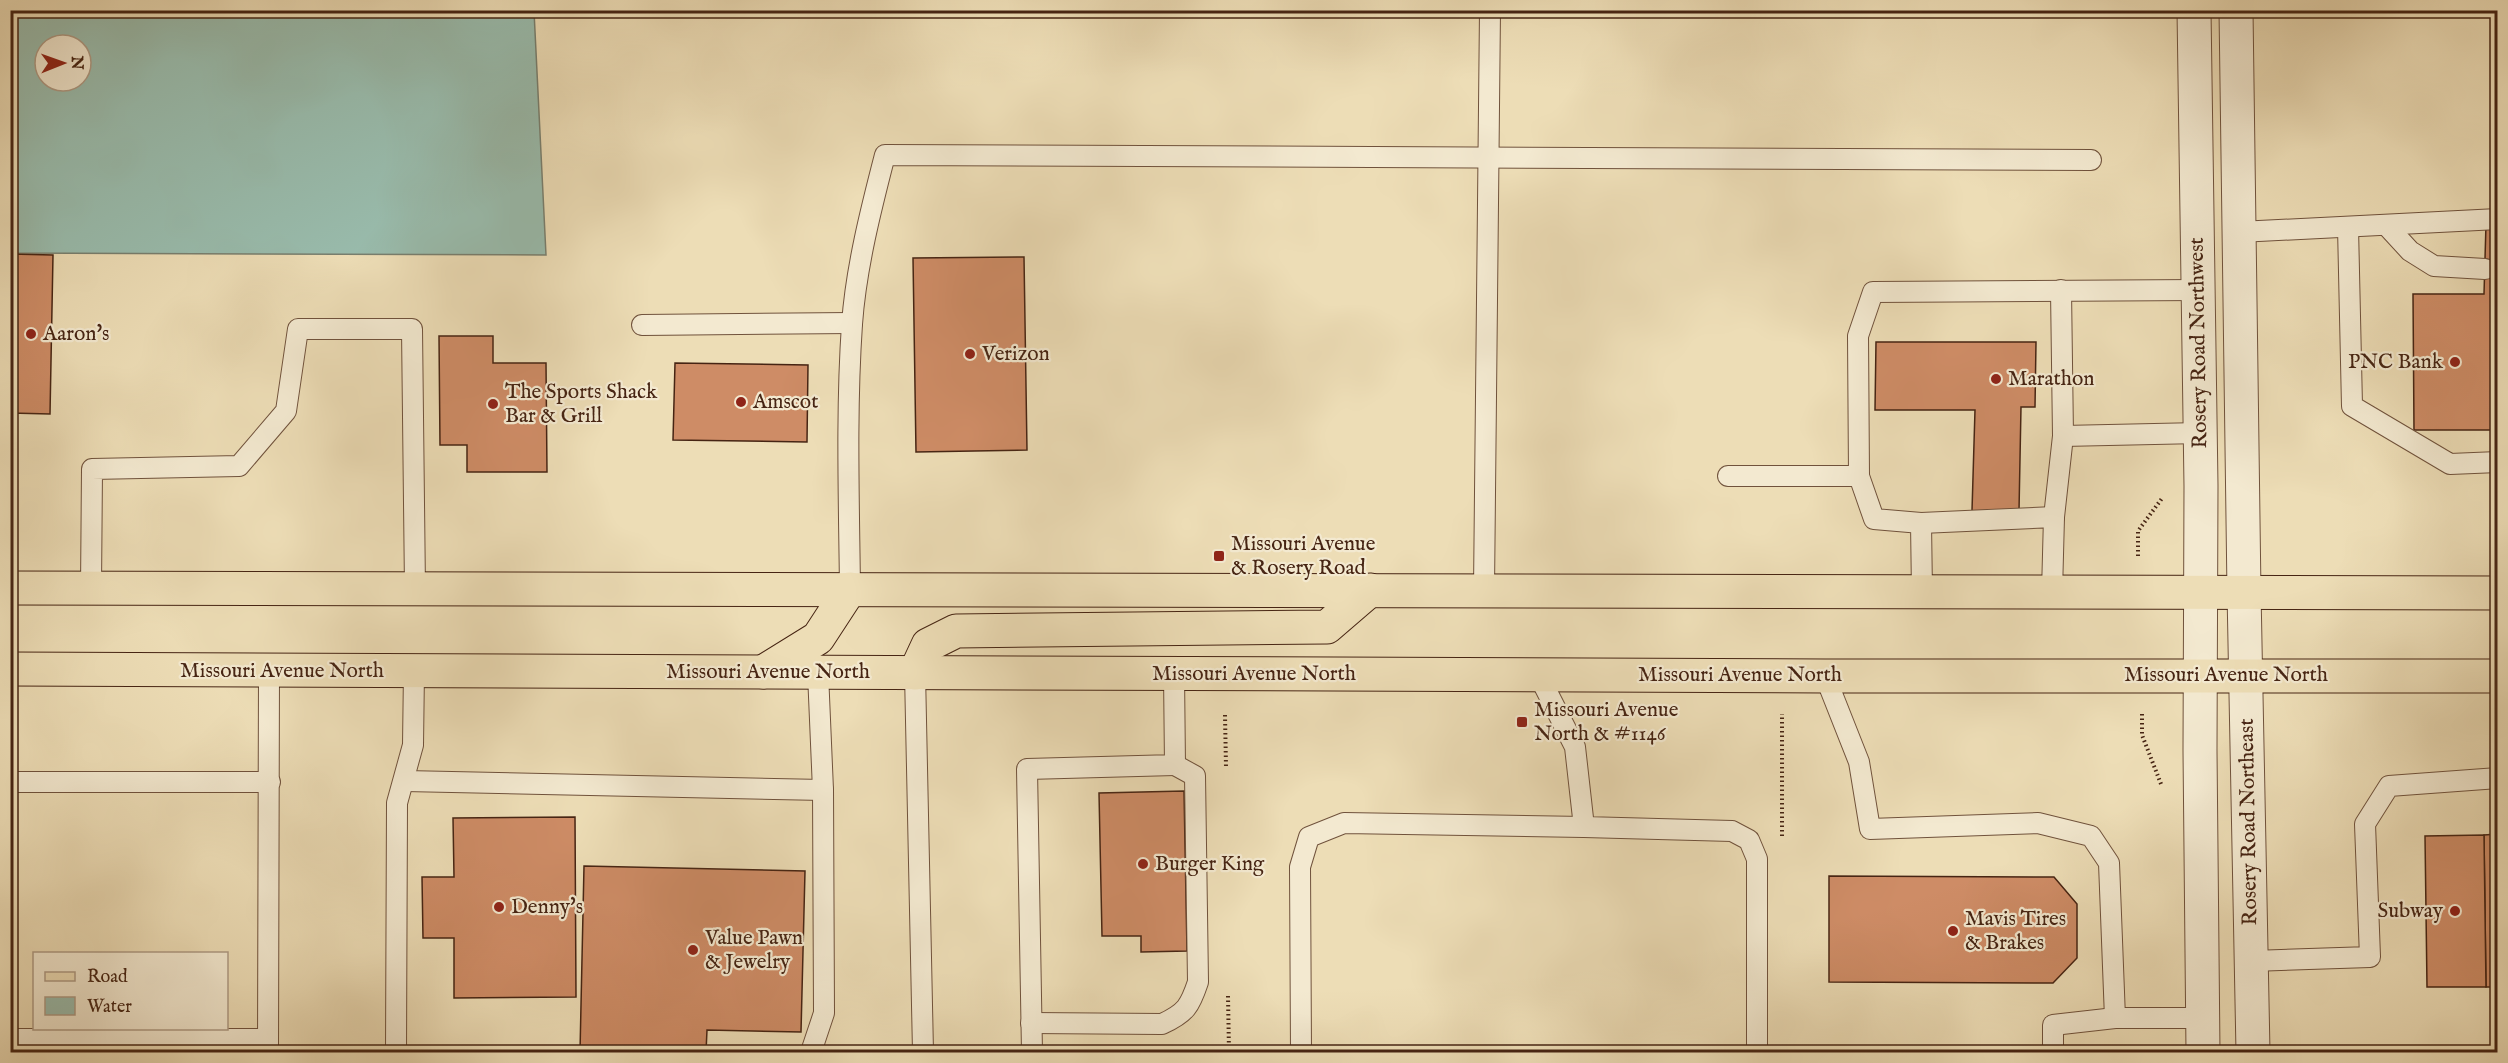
<svg xmlns="http://www.w3.org/2000/svg" width="2508" height="1063" font-family="'IM FELL English',serif">
	<style>
		.water { fill: #99bcad; stroke: #787f6f; stroke-width: 1.5; fill-rule: evenodd }
		.building { fill: #ce8c66; stroke: #462413; stroke-width: 1.5 }
		.lines { fill: none; stroke-linecap: round; stroke-linejoin: round }
		.service-casing { stroke: #70523c; stroke-width: 22 }
		.tertiary-casing { stroke: #70523c; stroke-width: 35 }
		.primary-casing { stroke: #462413; stroke-width: 35 }
		.path { stroke: #462413; stroke-width: 4; stroke-dasharray: 1.5 3; stroke-linecap: butt }
		.service { stroke: #f3e9d0; stroke-width: 20 }
		.tertiary { stroke: #f3e9d0; stroke-width: 33 }
		.primary { stroke: #edddb6; stroke-width: 33 }
		.poi-dot { fill: #8f2418; stroke: #f3e9d0; stroke-width: 2 }
		.labels { text-anchor: middle; dominant-baseline: central; stroke-width: 4.5; stroke-linejoin: round; paint-order: stroke }
		.poi-label { font-size: 21px; fill: #462413; stroke: #f3e9d0; text-anchor: start }
		.street-label { font-size: 21px; fill: #462413; stroke: #f3e9d0 }
	</style>
	<rect width="100%" height="100%" fill="#edddb6"/>
	<filter id="stains"><feTurbulence type="fractalNoise" baseFrequency=".00333" numOctaves="4"/><feColorMatrix values="0 0 0 0 .2 0 0 0 0 .09 0 0 0 0 .02 0 0 0 .5 -.17"/></filter>
	<radialGradient id="worn" r=".72"><stop offset=".6" stop-color="#630" stop-opacity="0"/><stop offset="1" stop-color="#630" stop-opacity=".3"/></radialGradient>
	<path class="water" d="M11,10L534,11L546,255L11,253ZM45,45H81V81H45Z"/>
	<g class="building">
		<path d="M2486,224H2498V430H2414L2413,294H2484Z"/>
		<path d="M10,254L53,255L50,414L10,413Z"/>
		<path d="M1024,257L1027,450L916,452L913,258Z"/>
		<path d="M439,336H493V363H546L547,472H467V445H440Z"/>
		<path d="M1876,342H2036L2035,407H2021L2019,511H1972L1975,410H1875Z"/>
		<path d="M675,363L808,365L807,442L673,440Z"/>
		<path d="M1184,791L1187,951L1141,952V936H1102L1099,793Z"/>
		<path d="M575,817L576,997L454,998V938H423L422,877H454L453,818Z"/>
		<path d="M2498,834V987H2486L2484,835Z"/>
		<path d="M2484,835L2486,987H2427L2425,836Z"/>
		<path d="M584,866L805,871L801,1032L707,1030L706,1052H580Z"/>
		<path d="M1829,876L2054,877L2077,904V958L2053,983L1829,982Z"/>
	</g>
	<g class="lines">
		<g class="service-casing">
			<g id="service">
				<path d="M2387,226L2410,251L2434,266L2485,269"/>
				<path d="M2348,227L2352,406L2450,464L2498,462"/>
				<path d="M2239,232L2498,219"/>
				<path d="M642,325L852,323"/>
				<path d="M2063,436L2200,433"/>
				<path d="M1728,476H1859"/>
				<path d="M2054,517L2063,436L2061,290"/>
				<path d="M1921,523L2054,517L2052,592"/>
				<path d="M91,588L92,469L239,466L286,411L298,329H412L415,589"/>
				<path d="M850,589C849,501 846,412 852,324C856,268 871,209 885,155L2091,160"/>
				<path d="M1484,590L1490,10"/>
				<path d="M1922,592L1921,523L1874,519L1859,476L1858,336L1873,292L2198,290"/>
				<path d="M915,673L923,1052"/>
				<path d="M1538,674L1575,747L1584,827L1732,831L1749,840L1757,859V1052"/>
				<path d="M1825,676L1859,762L1870,829L2038,823L2091,836L2109,863L2115,1018H2202"/>
				<path d="M405,781L823,790"/>
				<path d="M10,782H270"/>
				<path d="M2252,961L2370,957L2365,824L2389,786L2498,778"/>
				<path d="M1031,1023L1162,1024C1186,1013 1190,1006 1198,982L1195,776L1175,765"/>
				<path d="M10,1039H268"/>
				<path d="M268,1052L269,671"/>
				<path d="M396,1052L397,803L413,745L414,671"/>
				<path d="M811,1052L824,1013L823,790L818,673"/>
				<path d="M1032,1052L1027,769L1175,765L1174,674"/>
				<path d="M1301,1052L1300,867L1309,837L1344,823L1584,827"/>
				<path d="M2053,1052V1025L2115,1018"/>
			</g>
		</g>
		<g class="tertiary-casing">
			<g id="tertiary">
				<path d="M2194,10L2201,486L2200,750L2203,1052"/>
				<path d="M2236,10L2244,592L2253,1052"/>
			</g>
		</g>
		<g class="primary-casing">
			<g id="primary">
				<path d="M10,588L2498,593"/>
				<path d="M10,669L1825,676H2498"/>
				<path d="M763,672L818,638L850,589"/>
				<path d="M915,673L928,645L956,631L1327,627L1370,590"/>
			</g>
		</g>
		<g class="path">
			<path d="M2138,556V531L2163,497"/>
			<path d="M2142,714V735L2161,784"/>
			<path d="M1225,715L1226,767"/>
			<path d="M1782,836V714"/>
			<path d="M1228,996L1229,1052"/>
		</g>
		<use href="#service" class="service"/>
		<use href="#tertiary" class="tertiary"/>
		<use href="#primary" class="primary"/>
	</g>
	<g class="poi-dot">
		<circle cx="31" cy="334" r="6"/>
		<circle cx="970" cy="354" r="6"/>
		<circle cx="2455" cy="362" r="6"/>
		<circle cx="1996" cy="379" r="6"/>
		<circle cx="741" cy="402" r="6"/>
		<circle cx="493" cy="404" r="6"/>
		<rect x="1213" y="550" width="12" height="12" rx="3"/>
		<rect x="1516" y="716" width="12" height="12" rx="3"/>
		<circle cx="1143" cy="864" r="6"/>
		<circle cx="499" cy="907" r="6"/>
		<circle cx="2455" cy="911" r="6"/>
		<circle cx="1953" cy="931" r="6"/>
		<circle cx="693" cy="950" r="6"/>
	</g>
	<g class="labels">
		<g class="poi-label">
			<text x="43" y="334">Aaron's</text>
			<text x="982" y="354">Verizon</text>
			<text x="2443" y="362" text-anchor="end">PNC Bank</text>
			<text x="2008" y="379">Marathon</text>
			<text x="505" y="392">The Sports Shack<tspan x="505" dy="24">Bar &amp; Grill</tspan></text>
			<text x="753" y="402">Amscot</text>
			<text x="1231" y="544">Missouri Avenue<tspan x="1231" dy="24">&amp; Rosery Road</tspan></text>
			<text x="1534" y="710">Missouri Avenue<tspan x="1534" dy="24">North &amp; #1146</tspan></text>
			<text x="1155" y="864">Burger King</text>
			<text x="511" y="907">Denny's</text>
			<text x="2443" y="911" text-anchor="end">Subway</text>
			<text x="1965" y="919">Mavis Tires<tspan x="1965" dy="24">&amp; Brakes</tspan></text>
			<text x="705" y="938">Value Pawn<tspan x="705" dy="24">&amp; Jewelry</tspan></text>
		</g>
		<g class="street-label">
			<text transform="translate(2199 343) rotate(-91)">Rosery Road Northwest</text>
			<text x="282" y="671">Missouri Avenue North</text>
			<text x="768" y="672">Missouri Avenue North</text>
			<text x="1254" y="674">Missouri Avenue North</text>
			<text x="1740" y="675">Missouri Avenue North</text>
			<text x="2226" y="675">Missouri Avenue North</text>
			<text transform="translate(2249 822) rotate(-91)">Rosery Road Northeast</text>
		</g>
	</g>
	<rect width="2508" height="1063" fill="none" stroke="#edddb6" stroke-width="36"/>
	<rect x="12" y="12" width="2484" height="1039" fill="none" stroke="#462413" stroke-width="3"/>
	<rect x="18" y="18" width="2472" height="1027" fill="none" stroke="#462413" stroke-width="1.5"/>
	<rect x="33" y="952" width="195" height="78" fill="#f3e9d0" stroke="#ae9a84" stroke-width="1.5"/>
	<rect x="45" y="972" width="30" height="9" fill="#edddb6" stroke="#ae9a84" stroke-width="1.5"/>
	<text x="87" y="982" font-size="18" fill="#462413">Road</text>
	<rect x="45" y="997" width="30" height="18" fill="#99bcad" stroke="#ae9a84" stroke-width="1.5"/>
	<text x="87" y="1012" font-size="18" fill="#462413">Water</text>
	<g transform="translate(63 63) rotate(89)"><circle r="28" fill="#f3e9d0" stroke="#ae9a84" stroke-width="1.5"/>
	<path d="M0-4.5L10 22L0 15L-10 22Z" fill="#8f2418"/>
	<text y="-9" font-size="16" font-weight="bold" text-anchor="middle" fill="#462413">N</text>
	</g>
	<rect width="100%" height="100%" filter="url(#stains)"/>
	<rect width="100%" height="100%" fill="url(#worn)"/>
</svg>
